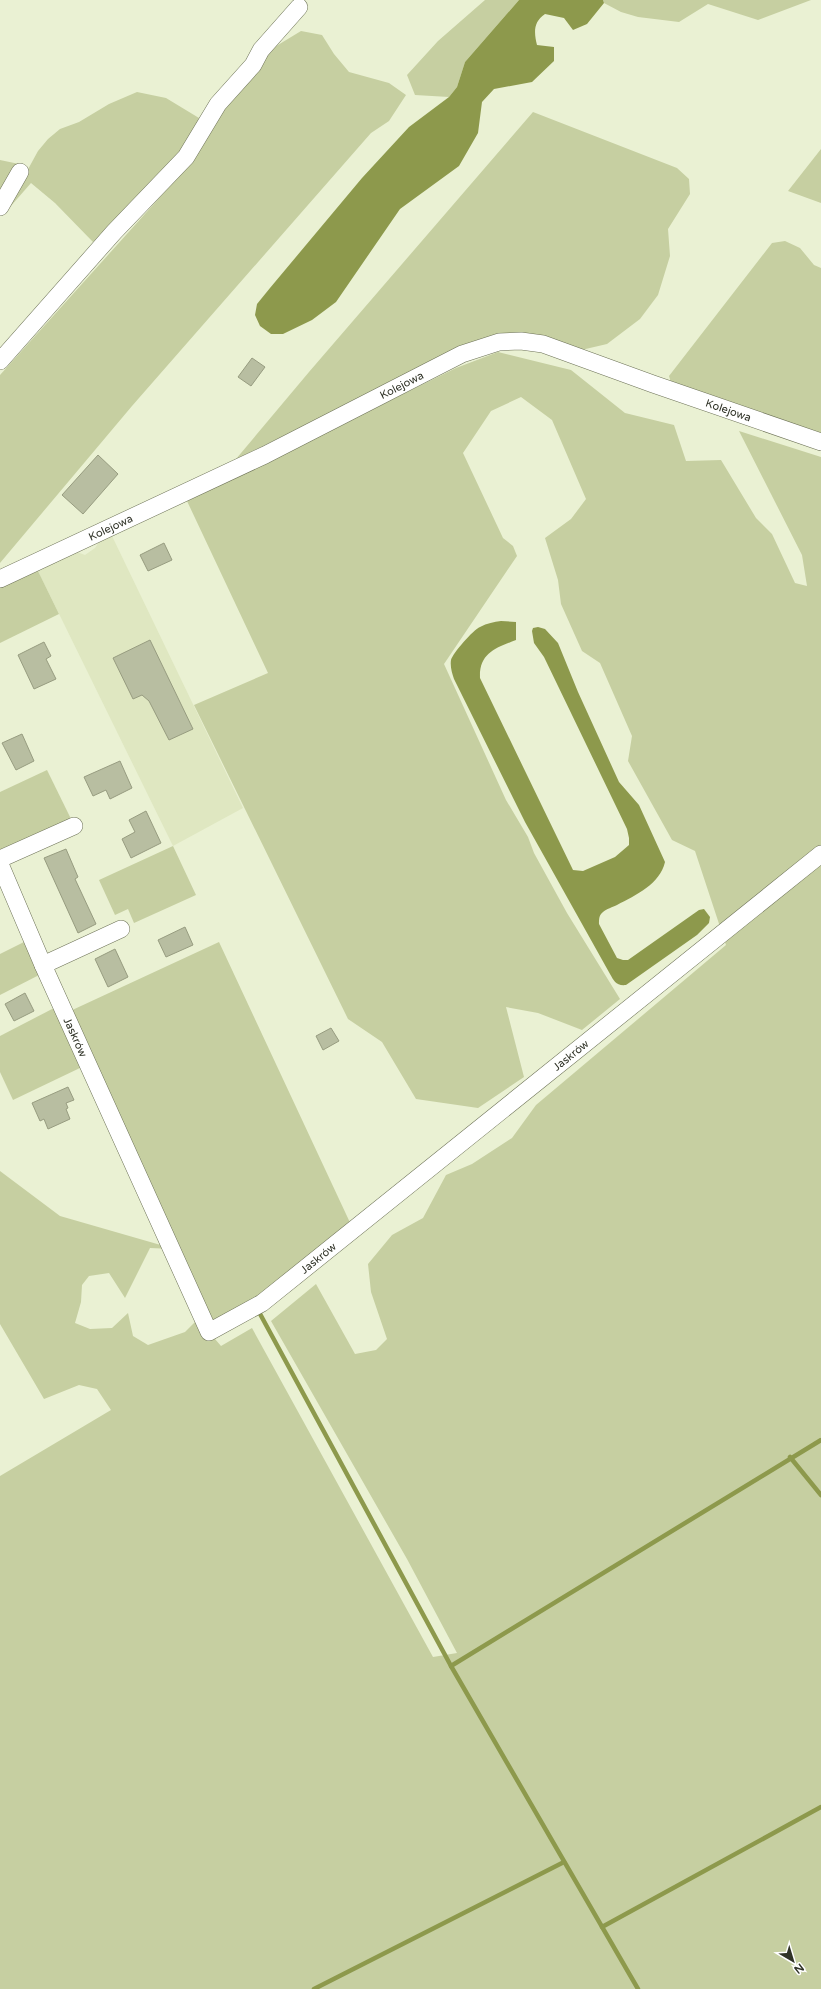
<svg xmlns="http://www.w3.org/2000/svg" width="821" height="1989" font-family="'Varela Round',sans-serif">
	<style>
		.built { fill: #dfe7c1 }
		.green { fill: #c6cfa1; fill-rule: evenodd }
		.water { fill: #8d994c }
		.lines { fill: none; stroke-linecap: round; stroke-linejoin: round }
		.stream { stroke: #8d994c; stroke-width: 4.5 }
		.building { fill: #b8bea1; stroke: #979c80 }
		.minor-casing { stroke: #6d7257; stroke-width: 18 }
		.minor { stroke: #fff; stroke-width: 17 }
		.labels { text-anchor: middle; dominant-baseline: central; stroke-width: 3.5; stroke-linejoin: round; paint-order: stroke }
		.street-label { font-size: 11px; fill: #303327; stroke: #fff }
	</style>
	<rect width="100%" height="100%" fill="#eaf1d3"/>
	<path class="built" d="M112,536L243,808L173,846L38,571L77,552L85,555L95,548L99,542Z"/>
	<g class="green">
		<path d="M485,0H519L465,62L457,87L449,97L415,95L407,75L438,41Z"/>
		<path d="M603,0H811L758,20L708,4L679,22L638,17L621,12L604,3Z"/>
		<path d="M301,31L322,35L334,54L349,72L389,83L406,95L389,121L371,133L132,406L0,563V375L162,195L189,163L210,124L268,51Z"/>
		<path d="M137,92L166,98L199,118L189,144L122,216L93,242L55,203L31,183L3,215L38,151L48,139L60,129L79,122L109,104Z"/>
		<path d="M533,112L677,168L689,179L690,194L668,229L670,256L658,295L640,319L607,344L577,351L549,341L462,349L236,459L309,372Z"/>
		<path d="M821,149V203L788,191Z"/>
		<path d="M0,160L19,164L0,198Z"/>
		<path d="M785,241L800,248L814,265L821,268V440L672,386L669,376L772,243Z"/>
		<path d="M498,352L571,370L625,413L674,425L686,461L721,460L756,518L772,534L795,583L807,586L802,555L739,431L821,457V1989H0V1476L111,1410L97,1389L79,1385L44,1399L0,1324V1171L60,1216L171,1248L68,1012L219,942L353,1229L215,1339L221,1346L252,1328L433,1657L457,1653L407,1559L271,1321L316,1284L355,1354L376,1350L387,1339L371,1292L368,1264L392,1235L423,1218L446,1175L472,1164L512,1138L536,1105L726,945L695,851L672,840L628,761L632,736L600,663L582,651L561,604L558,580L545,538L571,519L586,499L552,420L521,397L491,411L463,453L503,538L513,546L517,556L444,664L506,800L528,837L534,853L567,913L620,999L582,1030L538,1013L506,1007L524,1077L478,1108L416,1099L382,1042L348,1019L194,705L268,673L187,501L456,368ZM150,1248L172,1249L203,1314L185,1332L148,1345L133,1336L128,1313L112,1328L90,1329L75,1323L81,1302L82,1285L89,1276L109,1273L125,1298Z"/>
		<path d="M38,571L59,614L0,643V588Z"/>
		<path d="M47,770L72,821L0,850V792Z"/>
		<path d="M173,846L196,895L134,923L128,909L115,915L99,880Z"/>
		<path d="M28,940L43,973L0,995V954Z"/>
		<path d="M54,1008L82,1067L13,1100L0,1072V1036Z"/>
	</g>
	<g class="water">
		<path d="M519,0H603L604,3L587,24L573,30L564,18L545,14C533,22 534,33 537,45L554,47V61L532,82L494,89L482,102L478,133L459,166L400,209L336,302L312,320L283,334H271L260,326L255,315L257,304L270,288L362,178L409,127L449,97L457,87L465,62Z"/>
		<path d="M501,621L516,622V640C496,648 479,653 480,678L573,870L583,871L615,857L629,845V838L627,829L544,657L534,643L532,631L533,628L538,627L545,629L558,643L578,692L619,782L639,805L665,862C660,884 636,895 617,905C613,907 606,909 603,912C599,915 599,919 599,924L617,958L623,960H628L699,910L704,909L710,917L709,923L697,935L626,985C616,986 614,981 610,974L525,822L454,679C452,673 450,666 451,660C453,653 473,630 480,627C487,623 494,622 501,621Z"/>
	</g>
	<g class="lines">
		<g class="stream">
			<path d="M259,1312L451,1666L638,1989"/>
			<path d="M790,1457L821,1495"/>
			<path d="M451,1666L821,1440"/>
			<path d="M602,1927L821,1807"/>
			<path d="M314,1989L564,1862"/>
		</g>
	</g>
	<g class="building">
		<path d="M252,358L265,367L251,386L238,377Z"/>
		<path d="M98,455L118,474L83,514L62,495Z"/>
		<path d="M164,543L172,560L148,571L140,555Z"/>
		<path d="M150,640L193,729L169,740L149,701L142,695L133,699L113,658Z"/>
		<path d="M44,642L51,656L46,659L56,679L34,689L18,655Z"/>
		<path d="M22,734L34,761L16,770L2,743Z"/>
		<path d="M120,761L132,788L110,799L106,790L93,796L84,777Z"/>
		<path d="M146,811L161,843L131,858L122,839L135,832L129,820Z"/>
		<path d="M66,849L78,877L75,879L96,924L78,933L44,858Z"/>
		<path d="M185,927L193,945L166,957L158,940Z"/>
		<path d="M115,949L128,977L108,987L95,959Z"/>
		<path d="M25,993L34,1011L14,1021L5,1004Z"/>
		<path d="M331,1028L339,1041L323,1050L316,1036Z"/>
		<path d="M68,1087L74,1100L66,1103L68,1108L66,1109L70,1119L48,1129L44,1119L40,1121L32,1103Z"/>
	</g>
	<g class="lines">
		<g class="minor-casing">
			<g id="minor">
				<path d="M0,207L20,172"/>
				<path d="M0,361L114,232L186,157L218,104L253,65L261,50L299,7"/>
				<path id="s1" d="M0,579L265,455L462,354L499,342L521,341L543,344L653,384L821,442"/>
				<path d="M0,859L74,826"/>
				<path id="s2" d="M0,864L43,965L209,1332L262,1303L821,854"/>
				<path d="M43,965L121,929"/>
			</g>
		</g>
		<use href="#minor" class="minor"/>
	</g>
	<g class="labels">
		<g class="street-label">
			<text stroke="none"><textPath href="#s1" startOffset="446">Kolejowa</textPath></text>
			<text stroke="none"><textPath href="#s1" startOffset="794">Kolejowa</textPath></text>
			<text stroke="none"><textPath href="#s1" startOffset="122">Kolejowa</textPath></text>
			<text stroke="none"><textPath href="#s2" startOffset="189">Jaskrów</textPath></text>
			<text stroke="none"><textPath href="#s2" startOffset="969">Jaskrów</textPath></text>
			<text stroke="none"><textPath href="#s2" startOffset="645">Jaskrów</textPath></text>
		</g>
	</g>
	<g transform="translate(793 1961) rotate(142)" stroke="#ffffff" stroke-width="3" paint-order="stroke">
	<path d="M0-3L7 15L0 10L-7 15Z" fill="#303327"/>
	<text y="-6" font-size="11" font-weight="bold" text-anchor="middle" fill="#303327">N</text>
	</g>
</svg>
